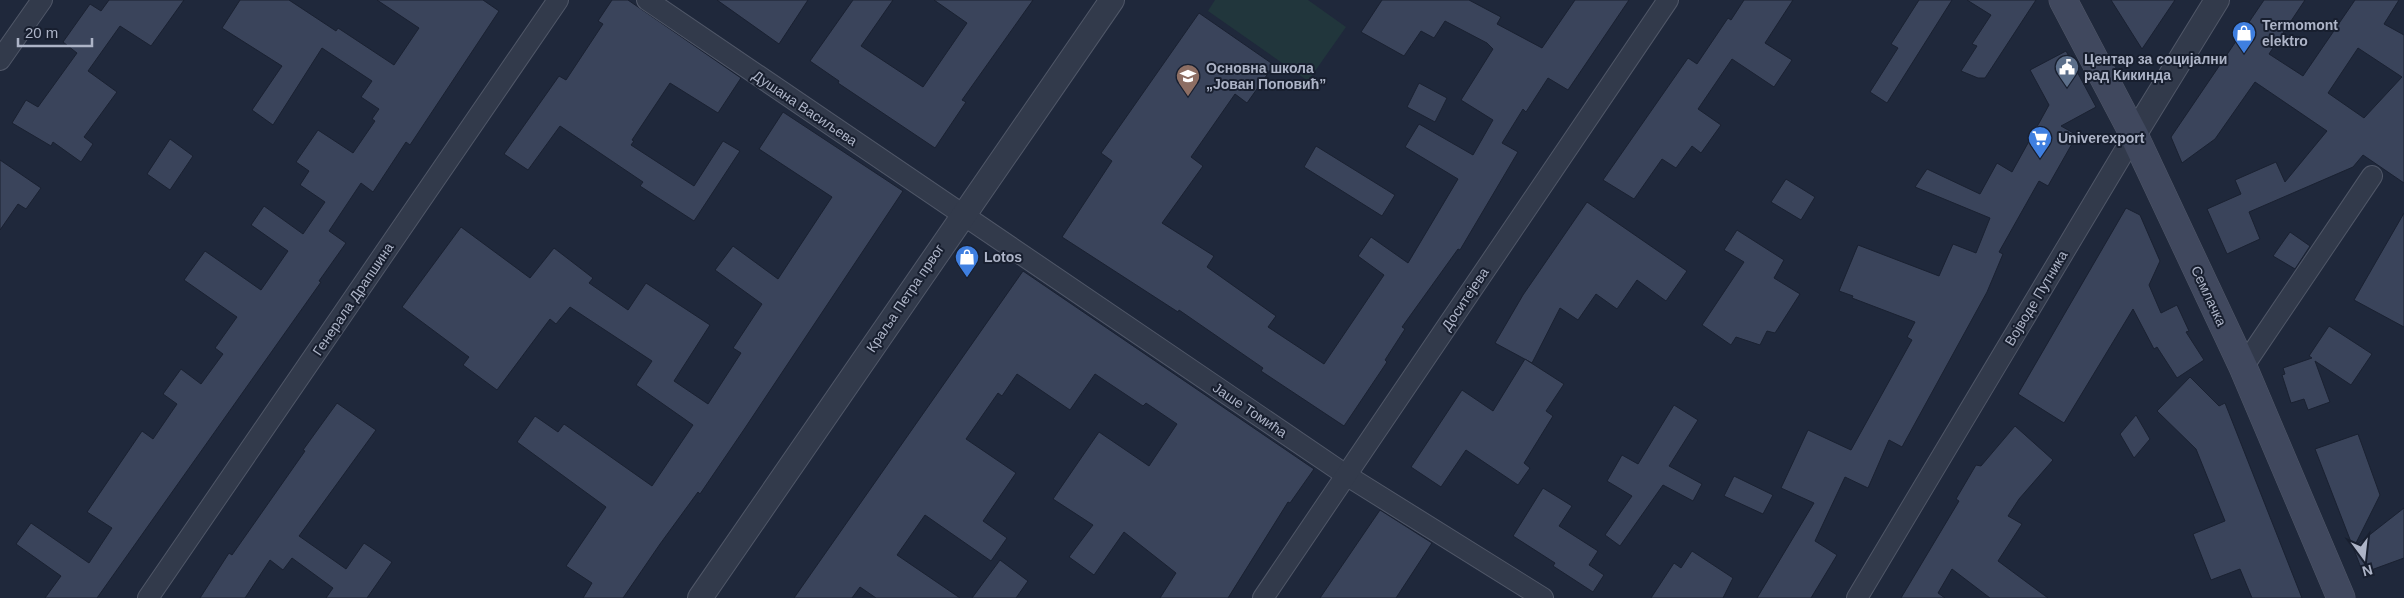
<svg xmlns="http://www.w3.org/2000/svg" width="2404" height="598" font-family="Arial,sans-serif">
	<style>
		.green { fill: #21363c }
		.building { fill: #3a445b; stroke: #1a2131; fill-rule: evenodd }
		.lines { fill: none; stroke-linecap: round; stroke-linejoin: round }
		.minor-casing { stroke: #505768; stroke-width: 22 }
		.tertiary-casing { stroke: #505768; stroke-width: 26 }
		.secondary-casing { stroke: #505768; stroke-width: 29 }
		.minor { stroke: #323a4b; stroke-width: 20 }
		.tertiary { stroke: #323a4b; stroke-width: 24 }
		.secondary { stroke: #40485e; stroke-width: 28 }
		.labels { text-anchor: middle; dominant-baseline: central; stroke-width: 4; stroke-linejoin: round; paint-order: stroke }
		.poi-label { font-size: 14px; font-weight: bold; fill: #adb4c7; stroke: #181f2f; text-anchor: start }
		.street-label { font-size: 14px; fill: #adb4c7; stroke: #181f2f }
	</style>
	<rect width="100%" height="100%" fill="#1f283b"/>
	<path class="green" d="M1215,0H1308L1346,27L1308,81L1208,11Z"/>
	<g class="building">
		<path d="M109,0H184L151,46L120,26L88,71L117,92L84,137L93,144L81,162L53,142L51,146L12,123L26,100L38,107L77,53L63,42L90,4L101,11Z"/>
		<path d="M240,0H289L336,31L338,28L394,65L419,28L377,0H483L499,11L410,145L406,142L373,192L361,183L329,231L346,243L319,281L321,282L97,598H45L61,576L16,544L31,523L89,563L112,528L87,512L142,431L153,439L177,404L163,394L181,369L201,384L223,354L215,348L237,317L184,280L205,251L261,290L288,251L251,225L264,206L303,234L325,202L300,185L309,171L296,162L318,130L353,153L375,121L372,119L379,109L361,97L372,81L322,48L273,125L252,110L282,66L222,28Z"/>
		<path d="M612,0H628L741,78L718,113L670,83L632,140L634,141L631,145L694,186L723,141L740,151L694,221L640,186L643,182L560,126L528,170L504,154L559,76L566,80L603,24L598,21Z"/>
		<path d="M717,0H808L779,44Z"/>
		<path d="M853,0H893L861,46L923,87L967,23L934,0H1033L962,100L966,102L935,148L838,83L839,81L810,61Z"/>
		<path d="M1382,0H1469L1501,17L1497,24L1542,48L1575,0H1629L1568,90L1548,78L1526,112L1523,109L1502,143L1518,152L1460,250L1458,249L1402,327L1405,329L1385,360L1387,362L1344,426L1261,371L1263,368L1179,310L1178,312L1062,237L1112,161L1101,153L1199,13L1274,65L1247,103L1235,94L1191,157L1203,166L1162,223L1214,256L1207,267L1276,316L1268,327L1324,364L1384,275L1358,256L1371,237L1408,263L1458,179L1405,147L1419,124L1473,155L1493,120L1461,100L1493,49L1487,43L1445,21L1434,38L1421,31L1404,56L1361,32Z"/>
		<path d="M1744,0H1793L1765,43L1792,60L1774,87L1732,59L1698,109L1721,125L1701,153L1692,146L1676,168L1662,159L1634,199L1603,180L1688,58L1697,64L1728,18L1731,20Z"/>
		<path d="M1919,0H1952L1887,103L1870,92L1898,48L1891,44Z"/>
		<path d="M1967,0H2036L1985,78H1978L1961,71L1977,46L1972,44L1991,15Z"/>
		<path d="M2111,0H2175L2142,49Z"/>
		<path d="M2264,0H2305L2269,54L2303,76L2355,0H2399L2384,24L2404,35V183L2363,155L2353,167L2249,212L2260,239L2227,254L2207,209L2241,194L2235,180L2276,162L2285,182L2327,131L2255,82L2215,139L2182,163L2171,137ZM2358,48L2402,77L2364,118L2328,93Z"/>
		<path d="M2066,51L2096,107L2061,126L2077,135L2048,186L2039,181L1999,252L2003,254L1987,292L1902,447L1889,440L1868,488L1845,477L1815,541L1837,555L1811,598H1757L1814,503L1781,488L1808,430L1851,450L1912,340L1907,337L1915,322L1852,298L1853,296L1839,291L1858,245L1939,276L1953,244L1976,253L1990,218L1915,187L1927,169L1980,194L1997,163L2012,172L2049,105L2030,70Z"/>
		<path d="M1419,83L1447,98L1435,122L1407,107Z"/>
		<path d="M783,112L903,191L745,428L700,494L698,492L660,544L623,598H583L592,583L566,566L606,507L517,442L535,416L558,432L564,424L652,486L693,425L636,385L652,361L570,307L556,324L550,319L497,390L463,365L469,357L402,307L461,227L530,278L554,248L593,278L589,283L628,310L646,283L710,325L674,381L708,404L741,353L733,348L762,304L715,270L733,246L778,279L832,197L759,149Z"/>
		<path d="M170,139L193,156L170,190L147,174Z"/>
		<path d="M1316,146L1395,195L1382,216L1304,167Z"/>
		<path d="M0,160L41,188L26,209L18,204L0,230Z"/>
		<path d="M1786,179L1815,197L1801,220L1771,202Z"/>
		<path d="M1587,202L1687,271L1666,301L1637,280L1617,309L1596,294L1578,320L1560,308L1532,363L1495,343L1523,295Z"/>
		<path d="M2126,208L2140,215L2160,261L2149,285L2161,313L2177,305L2189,331L2186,332L2204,360L2177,378L2157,347L2154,349L2133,309L2064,423L2018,394Z"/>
		<path d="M2404,213V327L2354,300Z"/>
		<path d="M1737,230L1784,260L1774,278L1800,294L1775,333L1767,331L1760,345L1736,337L1731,345L1702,325L1744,262L1724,250Z"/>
		<path d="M2290,232L2310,246L2295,269L2273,256Z"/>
		<path d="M1023,271L1314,469L1290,503L1288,502L1228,598H1160L1176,573L1124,532L1094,575L1069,557L1093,525L1053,499L1099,432L1149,466L1177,424L1146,403L1143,406L1095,374L1070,410L1017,374L1002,396L998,393L966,439L1016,473L983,521L1007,538L991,561L925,515L897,555L960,598H876L860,587L852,598H794Z"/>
		<path d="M2329,326L2372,354L2351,385L2315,361L2330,402L2308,410L2304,399L2291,403L2282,375L2285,374L2283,368L2312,358L2309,356Z"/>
		<path d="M1525,359L1564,384L1546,411L1553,416L1524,463L1530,468L1518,485L1466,450L1441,487L1411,467L1462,390L1493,411Z"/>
		<path d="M2190,377L2219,406L2225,403L2302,598H2252L2240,569L2211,580L2193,534L2225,521L2196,449L2157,411Z"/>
		<path d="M337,403L376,430L299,536L346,569L364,543L392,562L367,598H326L333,588L292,558L283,570L270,560L245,598H200L229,553L232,555L305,451L303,450Z"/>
		<path d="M1674,405L1698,420L1669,466L1702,484L1693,501L1663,485L1620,546L1605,535L1632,496L1607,481L1622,455L1638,464Z"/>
		<path d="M2136,415L2150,439L2134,458L2120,434Z"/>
		<path d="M2015,426L2053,460L2019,499L2008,516L2022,524L1998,561L2048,598H1990L1952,569L1938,593L1945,598H1901L1959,501L1956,499L1976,465L1981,466Z"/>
		<path d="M2358,434L2380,495L2354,547L2404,508V558L2363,573L2315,449Z"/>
		<path d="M1734,476L1773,495L1763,514L1724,496Z"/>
		<path d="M1543,488L1572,506L1559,526L1598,551L1589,565L1604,575L1593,592L1553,566L1555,563L1513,536Z"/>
		<path d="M1380,510L1432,543L1396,598H1320Z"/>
		<path d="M1692,551L1733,578L1723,598H1651L1674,563L1681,568Z"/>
		<path d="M1000,560L1028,581L1016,598H972Z"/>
	</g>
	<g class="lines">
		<g class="minor-casing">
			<g id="minor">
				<path d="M647,0L1346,475L1543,598"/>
				<path d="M0,60L42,0"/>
				<path d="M2243,367L2372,176"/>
				<path d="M148,598L558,0"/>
				<path d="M1263,598L1668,0"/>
				<path d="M1857,598L2134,135"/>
			</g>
		</g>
		<g class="tertiary-casing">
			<g id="tertiary">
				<path d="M2134,135L2217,0"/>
				<path d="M700,598L1112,0"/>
			</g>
		</g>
		<g class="secondary-casing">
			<path id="secondary" d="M2063,0L2134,135L2243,367L2341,598"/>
		</g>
		<use href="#minor" class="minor"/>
		<use href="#tertiary" class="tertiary"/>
		<use href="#secondary" class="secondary"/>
	</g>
	<defs>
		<g id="shop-pin" transform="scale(1.25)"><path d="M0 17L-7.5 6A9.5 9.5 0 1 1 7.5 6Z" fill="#3f7fe0" stroke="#181f2f"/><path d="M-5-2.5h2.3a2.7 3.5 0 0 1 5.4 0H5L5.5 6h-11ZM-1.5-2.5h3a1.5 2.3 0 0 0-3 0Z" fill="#fff"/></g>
		<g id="civic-pin" transform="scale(1.25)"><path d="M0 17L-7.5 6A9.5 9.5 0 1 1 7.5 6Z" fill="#5c6f8a" stroke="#181f2f"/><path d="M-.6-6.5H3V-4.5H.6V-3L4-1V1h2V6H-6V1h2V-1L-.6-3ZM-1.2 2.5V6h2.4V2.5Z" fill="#fff"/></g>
		<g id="school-pin" transform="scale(1.25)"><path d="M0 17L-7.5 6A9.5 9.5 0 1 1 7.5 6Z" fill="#8d6e63" stroke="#181f2f"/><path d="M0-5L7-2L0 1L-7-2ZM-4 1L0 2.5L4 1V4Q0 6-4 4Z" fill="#fff"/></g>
		<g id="supermarket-pin" transform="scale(1.25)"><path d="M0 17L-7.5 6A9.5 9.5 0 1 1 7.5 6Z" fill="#3f7fe0" stroke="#181f2f"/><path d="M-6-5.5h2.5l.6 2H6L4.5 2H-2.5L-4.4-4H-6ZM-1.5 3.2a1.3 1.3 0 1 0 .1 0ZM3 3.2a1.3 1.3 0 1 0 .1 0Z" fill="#fff"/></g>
	</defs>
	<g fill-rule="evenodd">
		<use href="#shop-pin" x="2244" y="33"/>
		<use href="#civic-pin" x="2067" y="67"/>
		<use href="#school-pin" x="1188" y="76"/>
		<use href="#supermarket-pin" x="2040" y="138"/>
		<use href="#shop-pin" x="967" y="257"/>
	</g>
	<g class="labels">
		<g class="poi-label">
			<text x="2262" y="25">Termomont<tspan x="2262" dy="16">elektro</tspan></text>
			<text x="2084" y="59">Центар за социјални<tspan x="2084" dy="16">рад Кикинда</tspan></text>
			<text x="1206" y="68">Основна школа<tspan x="1206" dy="16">„Јован Поповић”</tspan></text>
			<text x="2058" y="138">Univerexport</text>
			<text x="984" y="257">Lotos</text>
		</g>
		<g class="street-label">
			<text transform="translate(805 108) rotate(34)">Душана Васиљева</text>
			<text transform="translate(2209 296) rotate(65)">Семлачка</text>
			<text transform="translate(905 298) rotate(-56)">Краља Петра првог</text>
			<text transform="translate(2036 298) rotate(-59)">Војводе Путника</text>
			<text transform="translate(353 299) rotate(-56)">Генерала Драпшина</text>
			<text transform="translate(1465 299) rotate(-56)">Доситејева</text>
			<text transform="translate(1250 410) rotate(34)">Јаше Томића</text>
		</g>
	</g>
	<g transform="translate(2364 558) rotate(165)" stroke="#181f2f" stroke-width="4" paint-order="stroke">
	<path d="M0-4L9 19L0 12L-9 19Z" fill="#adb4c7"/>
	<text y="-8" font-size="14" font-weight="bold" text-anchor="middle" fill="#adb4c7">N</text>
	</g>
	<path d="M18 38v8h74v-8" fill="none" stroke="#adb4c7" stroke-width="2.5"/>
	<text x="25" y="38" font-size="15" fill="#adb4c7" stroke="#181f2f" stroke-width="4" paint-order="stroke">20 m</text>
</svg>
